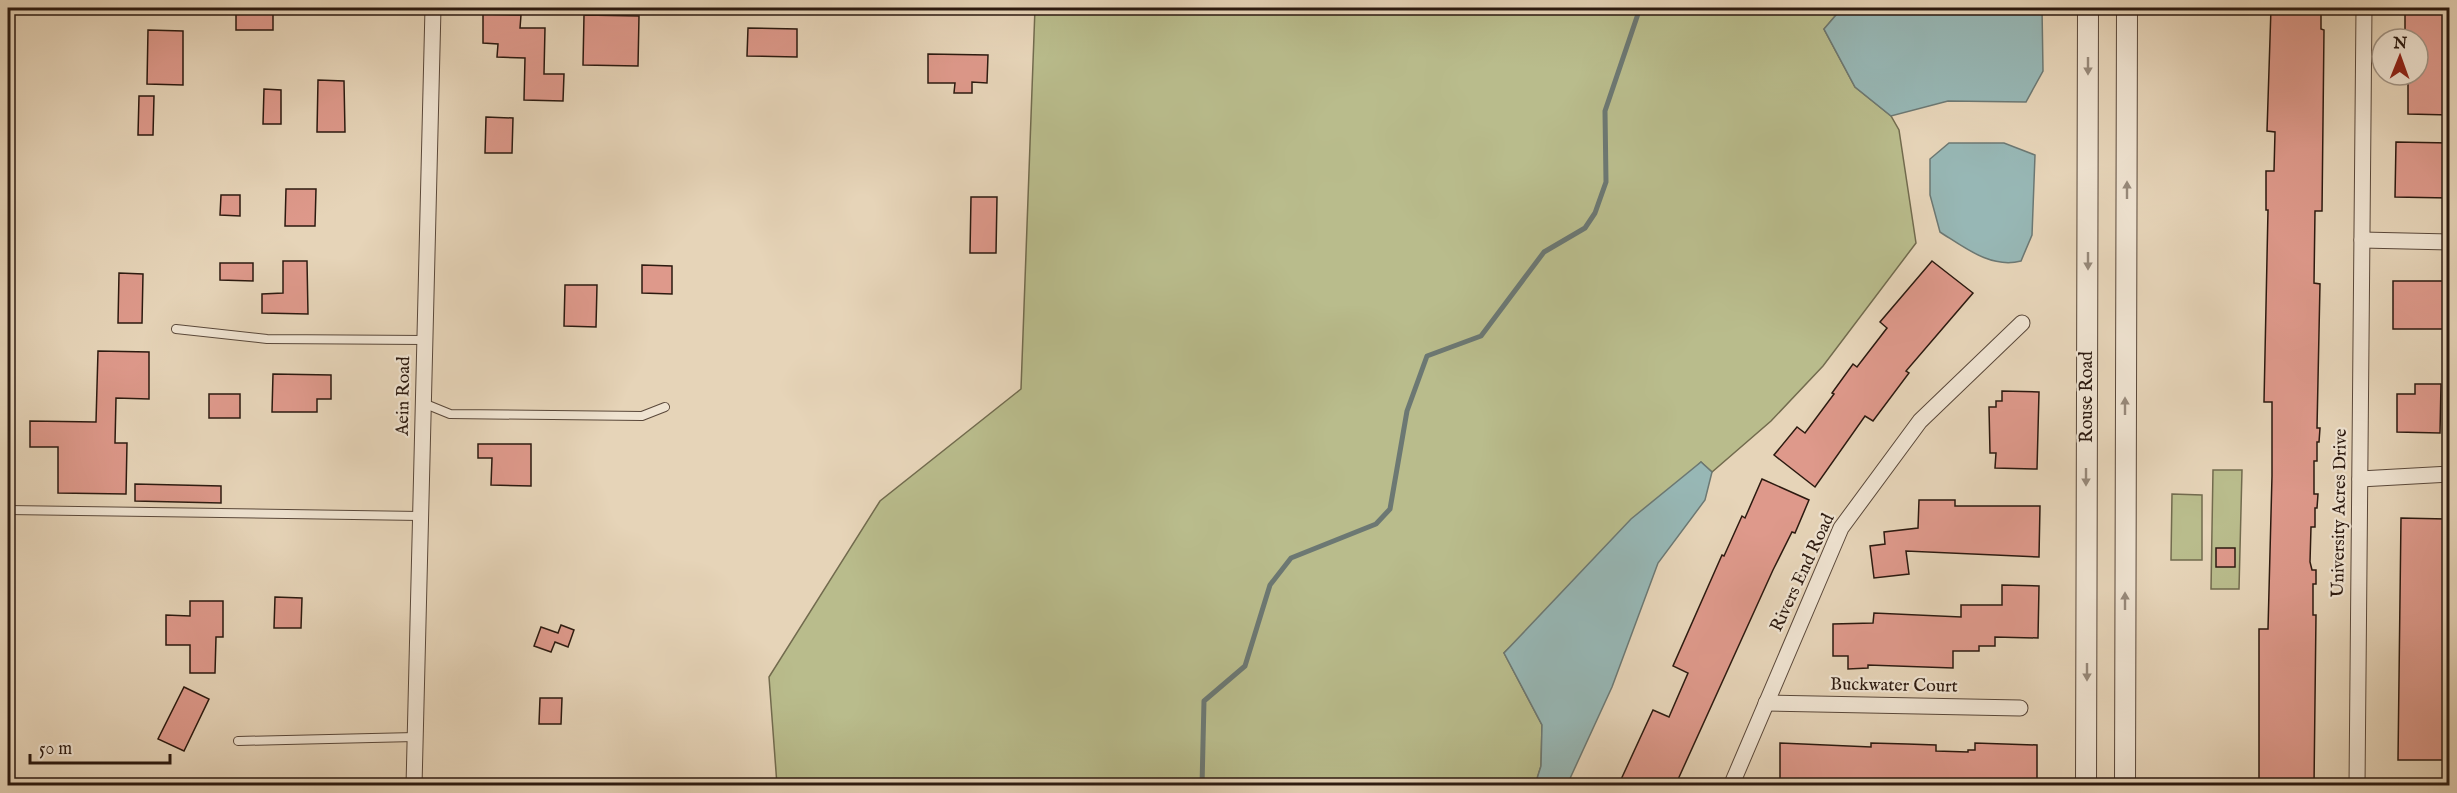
<svg xmlns="http://www.w3.org/2000/svg" width="2457" height="793" font-family="'IM FELL English',serif">
	<style>
		.green { fill: #b9bc8c; stroke: #726b4e; stroke-width: 1.5 }
		.water { fill: #97b7b5; stroke: #6c7873; stroke-width: 1.5 }
		.lines { fill: none; stroke-linecap: round; stroke-linejoin: round }
		.stream { stroke: #6c7873; stroke-width: 5 }
		.building { fill: #de998b; stroke: #2c1a10; stroke-width: 1.5 }
		.service-casing { stroke: #5a483a; stroke-width: 10 }
		.minor-casing { stroke: #5a483a; stroke-width: 17 }
		.tertiary-casing { stroke: #5a483a; stroke-width: 22 }
		.service { stroke: #efe3d1; stroke-width: 8 }
		.minor { stroke: #efe3d1; stroke-width: 15 }
		.tertiary { stroke: #efe3d1; stroke-width: 20 }
		.oneway { fill: #97897a }
		.labels { text-anchor: middle; dominant-baseline: central; stroke-width: 4.5; stroke-linejoin: round; paint-order: stroke }
		.street-label { font-size: 18px; fill: #2c1a10; stroke: #efe3d1 }
	</style>
	<rect width="100%" height="100%" fill="#e6d4b8"/>
	<filter id="stains"><feTurbulence type="fractalNoise" baseFrequency=".00333" numOctaves="4"/><feColorMatrix values="0 0 0 0 .2 0 0 0 0 .09 0 0 0 0 .02 0 0 0 .5 -.17"/></filter>
	<radialGradient id="worn" r=".72"><stop offset=".6" stop-color="#630" stop-opacity="0"/><stop offset="1" stop-color="#630" stop-opacity=".3"/></radialGradient>
	<g class="green">
		<path d="M1035,8H1842L1824,29L1855,87L1891,116L1899,130L1916,243L1823,366L1771,421L1712,472L1701,462L1504,653L1542,725L1541,766L1535,785H777L769,677L880,501L1021,389Z"/>
		<path d="M2213,470H2242L2239,589H2211Z"/>
		<path d="M2172,494L2202,495V560H2171Z"/>
	</g>
	<g class="water">
		<path d="M1842,8H2042L2043,71L2026,102L1948,101L1891,116L1855,87L1824,29Z"/>
		<path d="M1949,143H2004L2035,155L2032,235L2021,261C1991,269 1964,247 1940,232L1930,195V159Z"/>
		<path d="M1701,462L1712,472L1705,500L1658,563L1612,687L1567,785H1535L1541,766L1542,725L1504,653L1631,519Z"/>
	</g>
	<g class="lines">
		<path class="stream" d="M1202,786L1204,701L1245,666L1270,585L1291,558L1376,524L1390,509L1407,411L1427,356L1481,336L1544,252L1585,228L1595,213L1606,182L1605,111L1640,8"/>
	</g>
	<g class="building">
		<rect x="236" y="8" width="37" height="22"/>
		<path d="M2271,8H2321V29L2324,30L2322,211H2315L2314,283L2320,284L2317,428H2320L2319,442H2317V461H2314V494H2318L2317,508H2315V527H2311L2310,562L2312,570H2316V584H2313V615H2316L2314,786H2259V629H2268L2272,476V402H2264L2268,210H2266V171H2274L2275,132L2267,131Z"/>
		<path d="M2405,8H2450V115L2408,114V75H2418V39H2405Z"/>
		<path d="M483,14L521,15L520,28H545L544,74H564L563,101L524,100L525,58L497,57L498,44L483,43Z"/>
		<path d="M584,15L639,16L638,66L583,65Z"/>
		<path d="M748,28L797,29V57L747,56Z"/>
		<path d="M148,30L183,31V85L147,84Z"/>
		<path d="M928,54L988,55L987,83L972,82V93H954L955,83H928Z"/>
		<path d="M318,80L344,81L345,132H317Z"/>
		<path d="M264,89L281,90V124H263Z"/>
		<path d="M139,96H154L153,135H138Z"/>
		<path d="M486,117L513,118L512,153H485Z"/>
		<path d="M2396,142L2450,143L2449,198L2395,197Z"/>
		<path d="M286,189H316L315,226H285Z"/>
		<path d="M221,195H240V216L220,215Z"/>
		<path d="M971,197H997L996,253H970Z"/>
		<path d="M283,261H307L308,314L262,313V294L283,293Z"/>
		<path d="M1932,261L1973,293L1906,371L1909,373L1873,421L1865,416L1815,487L1774,455L1797,427L1805,433L1834,394L1832,393L1853,364L1857,367L1887,328L1880,322Z"/>
		<path d="M220,263H253V281L220,280Z"/>
		<path d="M642,265L672,266V294L642,293Z"/>
		<path d="M119,273L143,274L142,323H118Z"/>
		<rect x="2393" y="281" width="53" height="48"/>
		<path d="M565,285H597L596,327L564,326Z"/>
		<path d="M98,351L149,352V399L116,398L115,443H127L126,494L58,493V447H30V421L96,422Z"/>
		<path d="M273,374L331,375V399H317V412H272Z"/>
		<path d="M2415,384H2441L2440,433L2397,432V394H2415Z"/>
		<path d="M2002,391L2039,392L2037,469L1995,468L1996,453H1990L1989,407H1996V401H2002Z"/>
		<rect x="209" y="394" width="31" height="24"/>
		<path d="M478,444H531V486L491,485L492,458H478Z"/>
		<path d="M1762,479L1809,500L1795,533L1792,532L1773,570L1675,786H1618L1653,710L1669,717L1688,673L1673,666L1722,555L1724,556L1742,516L1745,518Z"/>
		<path d="M135,484L221,486V503L135,501Z"/>
		<path d="M1919,500H1955V506H2040L2039,557L1906,551L1909,574L1874,578L1870,546L1885,544L1884,532L1918,528Z"/>
		<path d="M2401,518L2446,519V530H2450V554H2445V582H2450V635H2445L2444,712H2450V760H2398Z"/>
		<rect x="2216" y="548" width="19" height="19"/>
		<path d="M2002,585L2039,586L2038,638L1995,637V646H1979V651H1953V668L1868,665V668L1848,669V656H1833V624L1873,623L1874,613L1961,617V605H2002Z"/>
		<path d="M275,597L302,598L301,628H274Z"/>
		<path d="M190,601H223V637H216L215,673H190V645H166V615L190,616Z"/>
		<path d="M561,625L574,630L568,647L555,642L551,652L534,646L541,627L558,633Z"/>
		<path d="M184,687L209,699L184,751L158,739Z"/>
		<path d="M540,698H562L561,724H539Z"/>
		<path d="M1780,743L1871,747V743L1907,744L1936,745V751L1968,752V750H1975V743L2037,745V786H1780Z"/>
	</g>
	<g class="lines">
		<g class="service-casing">
			<g id="service">
				<path d="M176,329L267,339L425,340"/>
				<path d="M423,403L450,414L642,416L665,407"/>
				<path d="M8,510L420,516"/>
				<path d="M238,741L415,737"/>
			</g>
		</g>
		<g class="minor-casing">
			<g id="minor">
				<path d="M2362,240L2450,242"/>
				<path d="M2360,479L2450,474"/>
				<path d="M1766,703L2020,708"/>
				<path d="M414,786L433,8"/>
				<path d="M1731,786L1841,528L1920,421L2022,323"/>
				<path d="M2357,786L2364,8"/>
			</g>
		</g>
		<g class="tertiary-casing">
			<g id="tertiary">
				<path d="M2086,786L2088,8"/>
				<path d="M2125,786L2127,8"/>
			</g>
		</g>
		<use href="#service" class="service"/>
		<use href="#minor" class="minor"/>
		<use href="#tertiary" class="tertiary"/>
	</g>
	<defs><path id="oneway-solid" d="M-6-.8H1V-3.2L6.5 0L1 3.2V.8H-6Z" transform="scale(1.5)"/></defs>
	<g class="oneway">
		<use href="#oneway-solid" transform="translate(2088 66) rotate(90)"/>
		<use href="#oneway-solid" transform="translate(2127 190) rotate(-90)"/>
		<use href="#oneway-solid" transform="translate(2088 261) rotate(90)"/>
		<use href="#oneway-solid" transform="translate(2125 406) rotate(-90)"/>
		<use href="#oneway-solid" transform="translate(2086 477) rotate(90)"/>
		<use href="#oneway-solid" transform="translate(2125 601) rotate(-90)"/>
		<use href="#oneway-solid" transform="translate(2087 672) rotate(90)"/>
	</g>
	<g class="labels">
		<g class="street-label">
			<text transform="translate(404 396) rotate(-89)">Aein Road</text>
			<text transform="translate(2087 397) rotate(-90)">Rouse Road</text>
			<text transform="translate(2340 513) rotate(-89)">University Acres Drive</text>
			<text transform="translate(1803 573) rotate(-65)">Rivers End Road</text>
			<text transform="translate(1894 686) rotate(1)">Buckwater Court</text>
		</g>
	</g>
	<rect width="2457" height="793" fill="none" stroke="#e6d4b8" stroke-width="30"/>
	<rect x="9" y="9" width="2439" height="775" fill="none" stroke="#2c1a10" stroke-width="3"/>
	<rect x="15" y="15" width="2427" height="763" fill="none" stroke="#2c1a10" stroke-width="1.5"/>
	<g transform="translate(2400 57) rotate(1)"><circle r="28" fill="#efe3d1" stroke="#a19384" stroke-width="1.5"/>
	<path d="M0-4.5L10 22L0 15L-10 22Z" fill="#8f2418"/>
	<text y="-9" font-size="16" font-weight="bold" text-anchor="middle" fill="#2c1a10">N</text>
	</g>
	<path d="M30 754v9h140v-9" fill="none" stroke="#2c1a10" stroke-width="3"/>
	<text x="39" y="754" font-size="18" fill="#2c1a10" stroke="#efe3d1" stroke-width="4.5" paint-order="stroke">50 m</text>
	<rect width="100%" height="100%" filter="url(#stains)"/>
	<rect width="100%" height="100%" fill="url(#worn)"/>
</svg>
